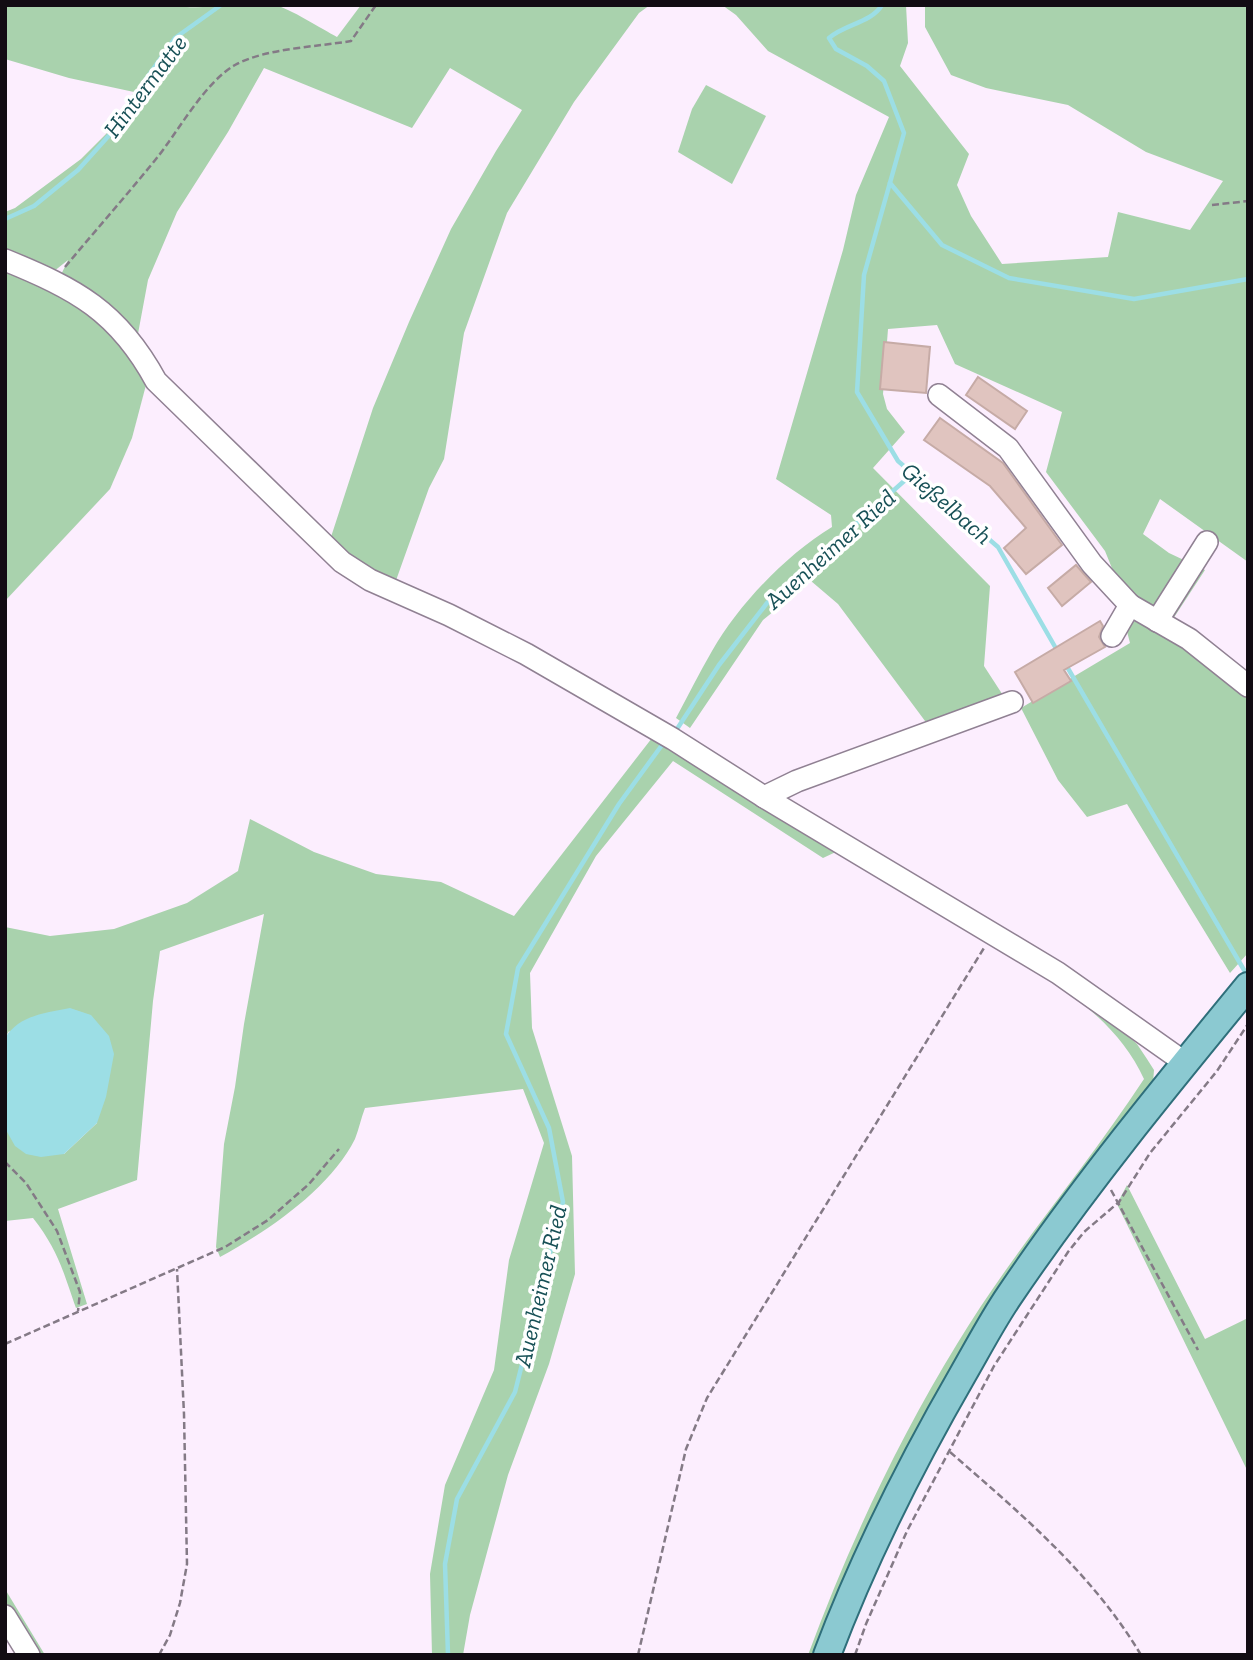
<svg xmlns="http://www.w3.org/2000/svg" width="1253" height="1660" font-family="'Zilla Slab',serif">
	<style>
		.green { fill: #a9d2ad }
		.water { fill: #9cdee5 }
		.lines { fill: none; stroke-linecap: round; stroke-linejoin: round }
		.stream { stroke: #9cdee5; stroke-width: 4.5 }
		.building { fill: #e0c4bf; stroke: #c6aba6; stroke-width: 2 }
		.minor-casing { stroke: #908193; stroke-width: 24 }
		.major-casing { stroke: #2f6f7b; stroke-width: 30 }
		.path { stroke: #847a86; stroke-width: 2.5; stroke-dasharray: 7 3.5; stroke-linecap: butt }
		.minor { stroke: #fff; stroke-width: 21 }
		.major { stroke: #8bc9d1; stroke-width: 26 }
		.labels { text-anchor: middle; dominant-baseline: central; stroke-width: 7; stroke-linejoin: round; paint-order: stroke }
		.water-label { font-size: 24px; font-style: italic; fill: #175056; stroke: #fff }
	</style>
	<rect width="100%" height="100%" fill="#fceefe"/>
	<g class="green">
		<path d="M5,5H172C205,12 241,0 275,5C289,8 322,29 337,37L361,5H650L639,13L574,102L507,213L464,333L444,459L429,488L394,586L330,540L373,408L409,322L451,229L496,151L522,110L450,68L412,128L264,68L228,132L177,212L148,280L137,339L60,277L68,260L53,272L5,254V212L15,208L81,159L112,128L134,92L69,78L5,59Z"/>
		<path d="M722,5H906L908,43L900,66L969,154L957,185L971,216L1002,264L1108,257L1118,212L1190,230L1223,181L1146,152L1068,105L986,88L951,75L925,27V5H1248V562L1160,499L1143,534L1169,553L1205,570L1171,622L1120,588L1105,551L1046,472L1062,412L955,364L937,325L888,329L883,394L887,409L905,432L873,468L990,586L984,666L1008,703L931,729L838,604L811,581L763,620L690,728L676,718C688,696 699,673 712,651C739,604 786,555 832,527L831,515L776,479L843,250L856,195L889,117L768,51L736,15Z"/>
		<path d="M706,85L766,116L732,184L678,152L692,109Z"/>
		<path d="M5,270L94,312L124,349L146,385L132,438L110,489L5,601Z"/>
		<path d="M1123,616L1198,651L1248,692V953L1230,973L1127,804L1087,817L1058,780L1021,708L1130,643Z"/>
		<path d="M652,738L840,850L823,858L673,761L596,856L530,973L532,1028L572,1156L575,1274L549,1364L508,1475L470,1615L463,1655H432L430,1574L445,1485L494,1370L509,1260L544,1143L523,1089L365,1108C361,1118 359,1129 355,1139C330,1189 268,1231 220,1257L216,1247L224,1144L235,1087L244,1024L264,914L160,951L153,1001L137,1180L58,1209L87,1304L76,1308C63,1271 58,1250 33,1218L5,1221V1125L6,1130L64,1154L97,1123L9,1031L5,1038V927L50,936L114,929L187,903L238,871L250,819L314,852L376,874L441,882L514,916Z"/>
		<path d="M993,942L1113,1022L1137,1044L1147,1059L1154,1070L1153,1083L1081,1182L820,1655H808C848,1547 897,1442 957,1344C1013,1251 1085,1169 1144,1079C1115,1015 1049,979 993,942Z"/>
		<path d="M1127,1185L1205,1339L1248,1318V1472L1117,1204Z"/>
		<path d="M5,1589L45,1655H35L5,1605Z"/>
	</g>
	<path class="water" d="M70,1008L91,1015L109,1036L114,1054L106,1097L97,1123L64,1154L41,1157L26,1154L15,1146L6,1130L5,1038C19,1015 46,1013 70,1008Z"/>
	<g class="lines">
		<g class="stream">
			<path d="M882,5C871,23 845,24 829,38L836,49L867,66L884,81L904,133L864,275L857,392L898,461L998,547L1058,652"/>
			<path d="M890,183L942,245L1009,278L1134,299L1248,279"/>
			<path d="M5,219L34,206L78,170L131,111L146,79L175,38L221,5"/>
			<path d="M1066,665L1244,970"/>
			<path d="M677,729L719,665L767,603L912,474"/>
			<path d="M448,1655L445,1564L457,1499L515,1392L563,1202L549,1128L506,1034L518,968L619,804L662,745"/>
		</g>
	</g>
	<g class="building">
		<path d="M884,342L930,347L926,393L880,389Z"/>
		<path d="M978,377L1027,411L1015,429L966,395Z"/>
		<path d="M940,418L1003,463L1062,545L1026,574L1004,548L1026,528L990,486L924,440Z"/>
		<path d="M1076,565L1091,582L1062,606L1048,588Z"/>
		<path d="M1100,621L1103,626L1099,637L1105,647L1064,670L1071,681L1033,703L1015,672Z"/>
	</g>
	<g class="lines">
		<g class="minor-casing">
			<g id="minor">
				<path d="M5,260C76,289 118,311 156,381L342,562L370,580L449,615L526,654L673,739L764,797L1058,973L1184,1062"/>
				<path d="M939,395L1008,448L1092,564L1130,605"/>
				<path d="M1157,621L1207,542"/>
				<path d="M1112,636L1130,605L1189,639L1248,686"/>
				<path d="M764,797L797,781L1012,702"/>
				<path d="M5,1616L29,1655"/>
			</g>
		</g>
		<g class="major-casing">
			<path id="major" d="M827,1655C864,1557 911,1464 963,1374C978,1348 992,1321 1009,1296C1082,1188 1165,1087 1248,986"/>
		</g>
		<g class="path">
			<path d="M1212,205L1248,201"/>
			<path d="M65,267C95,231 126,196 156,159C178,132 204,83 235,65C266,48 316,47 351,41L376,5"/>
			<path d="M5,1162L26,1183L57,1231L80,1292L78,1311"/>
			<path d="M1111,1190L1198,1350"/>
			<path d="M5,1344L225,1247L268,1220L309,1184L339,1149"/>
			<path d="M950,1452C1021,1514 1092,1573 1141,1655"/>
			<path d="M159,1655L170,1635L180,1603L187,1564L184,1414L177,1269"/>
			<path d="M638,1655L686,1449L707,1398L984,948"/>
			<path d="M855,1655L866,1624L907,1531L994,1366L1068,1252L1084,1232L1119,1202L1150,1153L1217,1071L1248,1024"/>
		</g>
		<use href="#minor" class="minor"/>
		<use href="#major" class="major"/>
	</g>
	<g class="labels">
		<g class="water-label">
			<text transform="translate(145 86) rotate(-53)">Hintermatte</text>
			<text transform="translate(947 503) rotate(41)">Gießelbach</text>
			<text transform="translate(830 549) rotate(-42)">Auenheimer Ried</text>
			<text transform="translate(540 1286) rotate(-77)">Auenheimer Ried</text>
		</g>
	</g>
	<rect width="1253" height="1660" fill="none" stroke="#120c13" stroke-width="14"/>
</svg>
